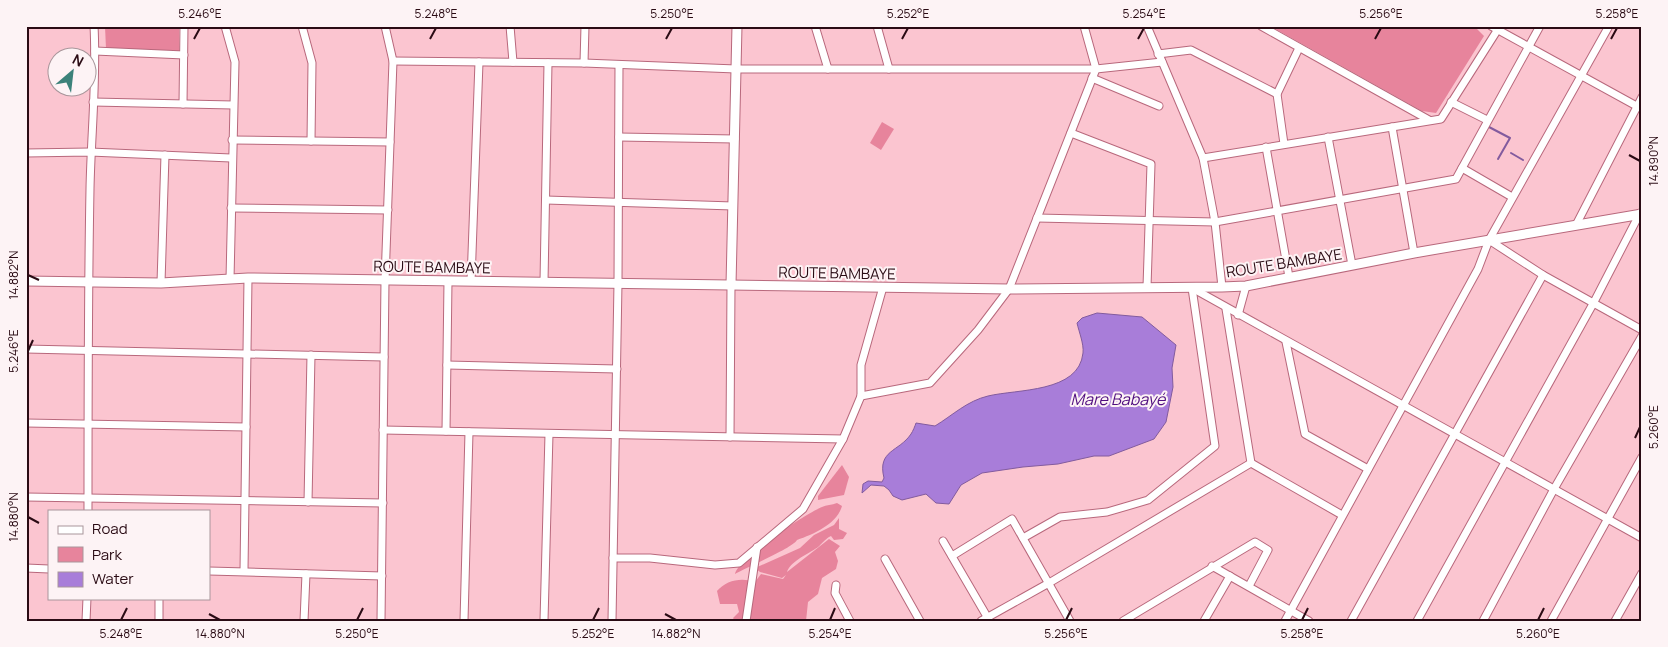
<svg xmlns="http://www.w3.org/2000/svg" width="1668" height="647" font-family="Manrope,sans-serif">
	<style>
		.green { fill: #e7849c }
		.water { fill: #a87dd9; stroke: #825b9e }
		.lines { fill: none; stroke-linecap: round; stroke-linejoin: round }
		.stream { stroke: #825b9e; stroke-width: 2 }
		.minor-casing { stroke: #b8687c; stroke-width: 9 }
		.tertiary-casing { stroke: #b8687c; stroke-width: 11 }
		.minor { stroke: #fff; stroke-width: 7 }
		.tertiary { stroke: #fff; stroke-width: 9 }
		.ticks { fill: none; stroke: #2a0b14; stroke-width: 2 }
		.labels { text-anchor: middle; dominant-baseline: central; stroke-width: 4; stroke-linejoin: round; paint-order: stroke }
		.street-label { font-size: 15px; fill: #2a0b14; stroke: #fdf3f5 }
		.water-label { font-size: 16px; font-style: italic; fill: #500e7f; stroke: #fdf3f5 }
		.neatline { fill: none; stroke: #2a0b14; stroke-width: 2 }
		.ticks-label { font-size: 12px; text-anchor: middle; fill: #2a0b14 }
	</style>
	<rect width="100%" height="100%" fill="#fbc5d0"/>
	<g class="green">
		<path d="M105,26H179V51L106,49Z"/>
		<path d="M1270,26H1474L1484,36L1436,113L1422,111Z"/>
		<path d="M882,122L894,129L881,150L870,143Z"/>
		<path d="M842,465L849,477L844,495L818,500V496Z"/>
		<path d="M837,503L842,506C837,524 814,534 797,540C794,547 746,568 735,574C738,558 805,514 822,507C826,505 832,505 837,503Z"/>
		<path d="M839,518V529L847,533L843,539L834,540L831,536C824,539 821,546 815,549C806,555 790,562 787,572L829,539L840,546L835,552L838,561L836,569L822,578L818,594L808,602L806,621H735L733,618L739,612L737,604H720L717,591C726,580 742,577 755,582L761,574L783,579L786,575L782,578L760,572L755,568L800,548L814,535L834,525Z"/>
	</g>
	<path class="water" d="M1097,313L1142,317L1176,345L1172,368L1173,387L1166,422L1154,439L1109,456H1094L1058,464L1023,467L982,473L961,485L949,504L936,503L926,494L902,500L893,496L889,490L884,486L871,485L862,493L863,484L868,481L882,482L884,478C877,450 899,452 911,434C913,431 915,426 916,423L935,426C953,415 967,401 988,396C1017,389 1079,393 1083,353C1084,344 1079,332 1077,323L1082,318Z"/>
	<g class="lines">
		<g class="stream">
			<path d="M1489,127L1510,138L1498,159"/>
			<path d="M1511,153L1523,160"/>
		</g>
		<g class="minor-casing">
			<g id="minor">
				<path d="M225,26L235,62L230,279"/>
				<path d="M302,26L312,63L311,141"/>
				<path d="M510,26L513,62"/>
				<path d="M815,26L828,69"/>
				<path d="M877,26L889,69"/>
				<path d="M1147,26L1203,158L1215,222L1222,287"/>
				<path d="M1261,26L1429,120"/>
				<path d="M1491,26L1642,109"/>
				<path d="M95,51L184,55"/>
				<path d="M1158,54L1191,50L1277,94"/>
				<path d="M393,61L584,63L736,69H1096L1162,62"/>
				<path d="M584,63L585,26"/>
				<path d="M1092,78L1159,106"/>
				<path d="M93,102L233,105"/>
				<path d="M1451,102L1487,120"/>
				<path d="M183,104L184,26"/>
				<path d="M1392,127L1414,253"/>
				<path d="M1071,133L1151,164L1147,287"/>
				<path d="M619,137L735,139"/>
				<path d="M1328,137L1352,265"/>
				<path d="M232,140L390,142"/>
				<path d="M1284,144L1277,94L1299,48"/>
				<path d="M1266,147L1289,277"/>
				<path d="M26,153L90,152L231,158"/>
				<path d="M1203,158L1441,119L1500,26"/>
				<path d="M1462,168L1512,197"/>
				<path d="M546,200L733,206"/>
				<path d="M231,208L388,210"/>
				<path d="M1037,218L1215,222L1456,179L1540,26"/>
				<path d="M1576,225L1642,97"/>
				<path d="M1489,240L1609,26"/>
				<path d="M471,281L479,62"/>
				<path d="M544,282L548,63"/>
				<path d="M161,283L165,155"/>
				<path d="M1192,288L1642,538"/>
				<path d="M1238,315L1246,286"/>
				<path d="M1286,342L1305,434L1368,469"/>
				<path d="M26,349L384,357"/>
				<path d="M447,365L617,369"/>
				<path d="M861,396L930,383L978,330L1009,289L1096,69L1084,26"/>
				<path d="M26,423L246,427"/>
				<path d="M383,430L843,439"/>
				<path d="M446,431L448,281"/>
				<path d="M730,437L731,285"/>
				<path d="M1251,463L1342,515"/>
				<path d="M26,497L383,503"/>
				<path d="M308,502L311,355"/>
				<path d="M88,511C88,403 88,296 90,189C91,135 97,80 94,26"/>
				<path d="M1023,538L1060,517L1107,512L1148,500L1215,446L1192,288"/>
				<path d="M943,541L989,620"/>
				<path d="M952,556L1012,519L1070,621"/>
				<path d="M613,558H650L715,565L739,563L803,509L843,439L861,396V365L883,287"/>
				<path d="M885,559L920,621"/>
				<path d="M1212,566L1309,621"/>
				<path d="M26,568L49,569"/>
				<path d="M209,571L382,576"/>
				<path d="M244,571L248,278"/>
				<path d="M836,585L835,593L850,621"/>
				<path d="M86,621L87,598"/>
				<path d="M159,621V598"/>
				<path d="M304,621L306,574"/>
				<path d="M381,621L385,280L393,61L385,26"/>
				<path d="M464,621L469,432"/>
				<path d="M544,621L549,434"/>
				<path d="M612,621L618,283L619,65"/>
				<path d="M746,621L757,547"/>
				<path d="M981,621L1049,583L1251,463L1226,309"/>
				<path d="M1123,621L1255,542L1268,550L1249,586"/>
				<path d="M1204,621L1230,576"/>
				<path d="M1285,621L1478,269L1489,240L1543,275L1642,330"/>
				<path d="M1351,621L1543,275"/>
				<path d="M1417,621L1594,302L1640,213"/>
				<path d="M1483,621L1554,489L1642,336"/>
				<path d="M1551,621L1642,457"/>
				<path d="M1615,621L1642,573"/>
			</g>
		</g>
		<g class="tertiary-casing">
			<g id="tertiary">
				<path d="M26,281L161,283L248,278L1009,289L1222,287L1246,286L1414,253L1642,214"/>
				<path d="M731,285L737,26"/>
			</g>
		</g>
		<use href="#minor" class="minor"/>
		<use href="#tertiary" class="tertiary"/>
	</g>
	<path class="ticks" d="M194,39L200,28M430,39L436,28M666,39L672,28M902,39L908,28M1138,39L1144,28M1375,39L1381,28M1611,39L1617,28M1629,155L1640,161M28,275L39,280M28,351L33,340M1635,438L1640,427M28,517L39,523M209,614L220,620M665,614L676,620M121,620L127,608M357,620L363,608M593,620L599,608M830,620L835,608M1066,620L1072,608M1302,620L1308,608M1538,620L1544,608"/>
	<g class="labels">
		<g class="street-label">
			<text transform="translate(1284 263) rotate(-9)">ROUTE BAMBAYE</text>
			<text transform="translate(432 267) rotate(1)">ROUTE BAMBAYE</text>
			<text transform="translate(837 273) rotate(1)">ROUTE BAMBAYE</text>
		</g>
		<g class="water-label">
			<text x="1118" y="399">Mare Babayé</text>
		</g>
	</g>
	<rect width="1668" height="647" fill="none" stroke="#fdf3f5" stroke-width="55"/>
	<rect x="48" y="510" width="162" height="90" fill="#fdf3f5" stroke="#a9969b"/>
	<rect x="58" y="526" width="25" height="8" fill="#ffffff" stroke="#a9969b"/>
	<text x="92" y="534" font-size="15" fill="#2a0b14">Road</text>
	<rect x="58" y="547" width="25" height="15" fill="#e7849c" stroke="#a9969b"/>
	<text x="92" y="560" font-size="15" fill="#2a0b14">Park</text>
	<rect x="58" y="572" width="25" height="15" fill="#a87dd9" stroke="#a9969b"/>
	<text x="92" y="584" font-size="15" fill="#2a0b14">Water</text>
	<g transform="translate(72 72) rotate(28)"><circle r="24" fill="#fdf3f5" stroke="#a9969b"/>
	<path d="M0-4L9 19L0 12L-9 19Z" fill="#3c827a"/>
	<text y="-8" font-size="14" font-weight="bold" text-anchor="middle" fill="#2a0b14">N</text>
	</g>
	<rect x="28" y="28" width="1612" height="592" class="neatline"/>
	<g class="ticks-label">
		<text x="200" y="18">5.246°E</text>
		<text x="436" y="18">5.248°E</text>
		<text x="672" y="18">5.250°E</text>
		<text x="908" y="18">5.252°E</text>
		<text x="1144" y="18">5.254°E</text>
		<text x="1381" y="18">5.256°E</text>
		<text x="1617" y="18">5.258°E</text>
		<text transform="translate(1654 161) rotate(-90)" y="4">14.890°N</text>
		<text transform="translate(14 275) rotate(-90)" y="4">14.882°N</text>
		<text transform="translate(14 351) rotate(-90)" y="4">5.246°E</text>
		<text transform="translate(1654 427) rotate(-90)" y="4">5.260°E</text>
		<text transform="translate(14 517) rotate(-90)" y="4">14.880°N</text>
		<text x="121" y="638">5.248°E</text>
		<text x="220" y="638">14.880°N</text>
		<text x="357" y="638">5.250°E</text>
		<text x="593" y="638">5.252°E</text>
		<text x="676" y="638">14.882°N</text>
		<text x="830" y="638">5.254°E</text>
		<text x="1066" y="638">5.256°E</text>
		<text x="1302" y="638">5.258°E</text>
		<text x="1538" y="638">5.260°E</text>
	</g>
</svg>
